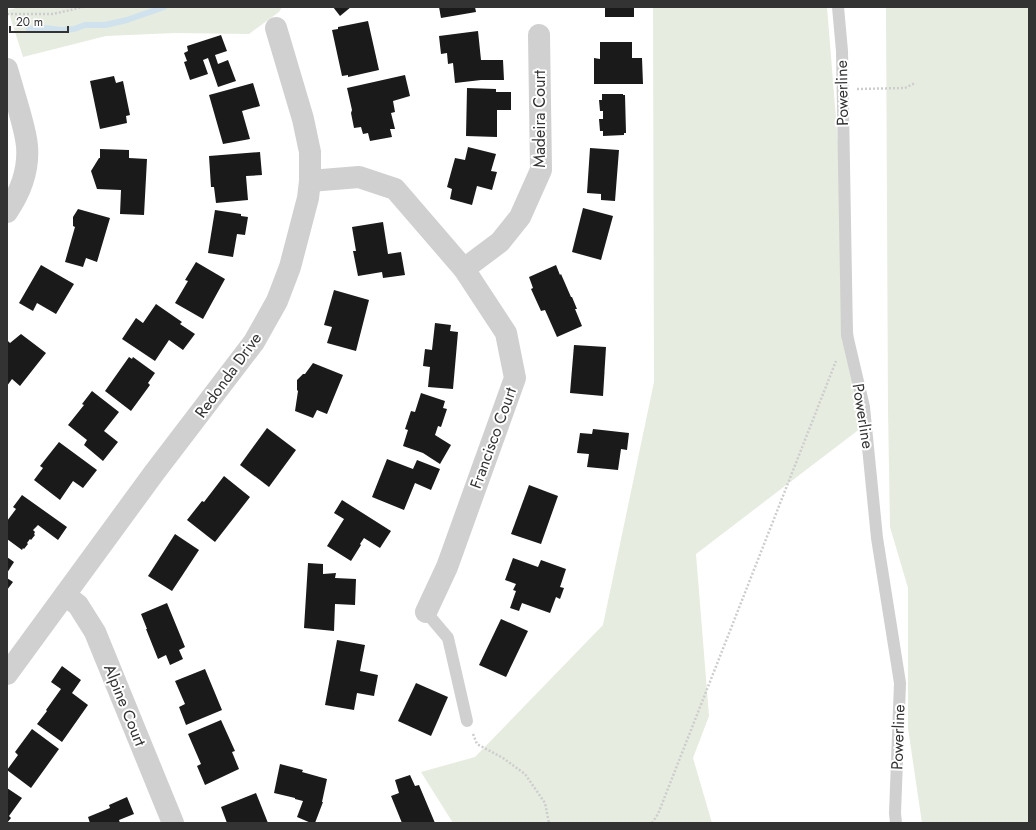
<svg xmlns="http://www.w3.org/2000/svg" width="1036" height="830" font-family="Jost,sans-serif">
	<style>
		.green { fill: #e6ecdf }
		.lines { fill: none; stroke-linecap: round; stroke-linejoin: round }
		.stream { stroke: #cfe2ee; stroke-width: 6 }
		.building { fill: #1a1a1a }
		.path { stroke: #cdcdcd; stroke-width: 2.5; stroke-dasharray: 2 2; stroke-linecap: butt }
		.service { stroke: #d0d0d0; stroke-width: 12 }
		.minor { stroke: #d0d0d0; stroke-width: 22 }
		.labels { text-anchor: middle; dominant-baseline: central; stroke-width: 4; stroke-linejoin: round; paint-order: stroke }
		.street-label { font-size: 16px; fill: #333; stroke: #fff }
	</style>
	<rect width="100%" height="100%" fill="#fff"/>
	<g class="green">
		<path d="M20,7H282L279,12L249,34L175,33L106,36L23,57L8,10Z"/>
		<path d="M653,7H827L861,428L696,554L709,716L693,758L712,823H453L421,772L475,757L603,625L654,382Z"/>
		<path d="M886,7H1029V823H922L908,728V588L890,527L888,408Z"/>
	</g>
	<g class="lines">
		<path class="stream" d="M29,29L45,28L61,30L74,29L85,25H105L127,20L164,7"/>
	</g>
	<g class="building">
		<path d="M333,7H351L340,16Z"/>
		<path d="M439,7H475L476,12L441,18Z"/>
		<rect x="605" y="7" width="29" height="10"/>
		<path d="M368,21L379,70L348,77V75L342,76L332,30L338,29V27Z"/>
		<path d="M478,31L481,60H503L504,80H481L455,83L453,63L448,64L447,53L441,54L439,36Z"/>
		<path d="M221,35L227,51L215,55L218,64L228,60L236,81L218,87L208,58L203,60L208,74L190,80L184,62L187,61L184,53L188,51L187,46Z"/>
		<path d="M600,42H632V58H642L643,84H594V58L600,59Z"/>
		<path d="M405,75L410,96L393,101L395,112L391,113L395,129H390L392,137L370,141L368,133L363,134L361,127L354,128L351,113L352,110L347,88Z"/>
		<path d="M114,76L116,83L123,81L130,115L126,116L127,123L100,129L90,81Z"/>
		<path d="M253,83L260,106L242,111L250,139L223,144L209,95Z"/>
		<path d="M467,88L496,89V92H511V110H497V137L466,136Z"/>
		<path d="M602,94H623V95H625L626,133H624V135L603,136V131H600L599,119H603V111H600L599,100H602Z"/>
		<path d="M468,147L496,154L491,171L497,172L492,190L477,186L472,205L450,199L452,189L447,187L455,158L465,160Z"/>
		<path d="M590,148L619,150L615,201L601,200V194L587,193Z"/>
		<path d="M100,149L129,150V158L147,159L144,215L120,214L121,190L97,189L91,171L99,158H100Z"/>
		<path d="M260,152L262,175L246,176L248,200L216,203L214,187H211L209,156Z"/>
		<path d="M583,208L613,216L601,260L572,252Z"/>
		<path d="M78,209L110,218L97,262L86,258L83,267L65,262L75,227L73,226V217Z"/>
		<path d="M215,210L241,214V216L248,217L245,235L237,234L233,257L208,253Z"/>
		<path d="M383,222L388,254L401,252L405,275L383,278L382,272L358,276L353,251H356L352,227Z"/>
		<path d="M196,262L225,279L203,319L175,303L188,281L185,280Z"/>
		<path d="M41,265L74,284L56,314L37,303L33,311L19,303Z"/>
		<path d="M556,265L560,275L561,274L571,297H572L577,309H575L582,326L557,337L545,310L541,311L531,289L533,288L529,277Z"/>
		<path d="M334,290L369,300L356,351L327,343L332,327L324,325Z"/>
		<path d="M156,304L182,322L180,324L195,334L183,350L169,340L155,361L122,339L136,318L143,323Z"/>
		<path d="M435,323L451,325L450,331L458,332L453,389L428,387L430,367L423,366L425,349L432,350Z"/>
		<path d="M21,334L46,353L20,386L12,379L7,386V340L10,343Z"/>
		<path d="M574,345L606,347L603,396L570,393Z"/>
		<path d="M129,357L132,359L133,357L155,373L148,383L150,385L131,411L105,391Z"/>
		<path d="M313,363L343,375L327,414L317,410L313,418L295,411L298,391L297,390V380L303,374H305Z"/>
		<path d="M92,391L119,412L104,431L118,442L103,461L84,445L87,440L68,425L84,405L82,404Z"/>
		<path d="M421,393L445,401L443,408L447,409L441,427L438,426L435,435L451,445L440,464L423,453L403,446L408,430L405,429L411,411L415,412Z"/>
		<path d="M267,428L296,450L269,487L240,465Z"/>
		<path d="M593,429L629,433L627,450L621,449L618,470L587,467L589,454L577,453L580,433L592,434Z"/>
		<path d="M59,442L97,470L83,488L73,481L60,500L34,480L43,468L40,466Z"/>
		<path d="M387,459L413,469L417,460L440,469L431,490L415,483L404,510L372,497Z"/>
		<path d="M224,476L250,497L215,542L187,520L202,501L204,502Z"/>
		<path d="M529,485L558,496L541,544L511,534Z"/>
		<path d="M22,495L67,527L58,540L38,525L33,530L35,532L34,534L35,535L31,540L30,539L27,543L28,544L24,549L23,548L22,550L7,539V521L16,509L13,507Z"/>
		<path d="M342,500L391,531L380,548L364,538L360,544L361,545L351,561L327,546L344,519L334,513Z"/>
		<path d="M175,534L199,550L172,591L148,576Z"/>
		<path d="M7,557L14,562L7,573Z"/>
		<path d="M513,558L538,567L541,560L566,569L560,587L564,588L560,599L556,597L550,613L522,603L519,611L510,608L516,591L513,590L516,584L505,580Z"/>
		<path d="M308,563L323,564V574L336,573L335,578L356,579L355,605L335,604L334,631L304,628Z"/>
		<path d="M7,578L13,582L7,590Z"/>
		<path d="M167,603L185,647L179,650L183,659L170,665L166,655L158,659L146,629H147L141,614Z"/>
		<path d="M501,619L528,631L506,677L479,665Z"/>
		<path d="M337,640L365,645L360,671L378,675L374,696L357,693L354,710L325,705Z"/>
		<path d="M62,666L81,680L72,693L88,705L62,742L37,724L47,711L46,710L61,689L51,682Z"/>
		<path d="M205,669L222,710L186,725L179,707L185,704L175,681Z"/>
		<path d="M416,683L448,697L431,736L398,721Z"/>
		<path d="M221,720L235,751L232,752L239,769L205,785L197,766L201,764L188,734Z"/>
		<path d="M32,729L59,749L31,788L7,770L18,755L15,752Z"/>
		<path d="M280,764L303,770L302,772L327,779L322,802H323L315,823H311L297,817L303,801L295,799V798L274,793Z"/>
		<path d="M410,775L415,786L419,785L435,823H402L391,796L399,793L395,780Z"/>
		<path d="M7,788L22,798L9,816L11,818L7,823Z"/>
		<path d="M256,793L268,823H227L221,807Z"/>
		<path d="M127,797L134,814L119,820L120,823H90L88,817L110,808L109,805Z"/>
	</g>
	<g class="lines">
		<g class="path">
			<path d="M7,14H53L83,7"/>
			<path d="M857,89L905,88L915,83"/>
			<path d="M473,734L477,744L503,758L525,774L545,803L549,823"/>
			<path d="M652,823L658,814L836,361"/>
		</g>
		<g class="service">
			<path d="M838,7L842,51L847,335L864,407L877,538L900,683L895,813L896,823"/>
			<path d="M426,612L448,638L467,721"/>
		</g>
		<g class="minor">
			<path d="M7,69C11,83 15,96 19,110C22,122 26,134 27,146C29,170 20,193 7,212"/>
			<path d="M310,181L359,177L395,189L464,269L506,333L515,378L447,567L426,612"/>
			<path d="M464,269L500,242L520,217L541,170L539,35"/>
			<path d="M65,595L78,605L95,632L173,823"/>
			<path d="M7,674L154,473L254,342L277,301L290,267L308,198L310,181V152L303,119L276,28"/>
		</g>
	</g>
	<g class="labels">
		<g class="street-label">
			<text transform="translate(842 93) rotate(-91)">Powerline</text>
			<text transform="translate(539 119) rotate(-90)">Madeira Court</text>
			<text transform="translate(228 375) rotate(-54)">Redonda Drive</text>
			<text transform="translate(863 416) rotate(81)">Powerline</text>
			<text transform="translate(493 438) rotate(-70)">Francisco Court</text>
			<text transform="translate(125 705) rotate(68)">Alpine Court</text>
			<text transform="translate(898 737) rotate(-88)">Powerline</text>
		</g>
	</g>
	<rect width="1036" height="830" fill="none" stroke="#333333" stroke-width="16"/>
	<path d="M10 26v6h58v-6" fill="none" stroke="#333333" stroke-width="2"/>
	<text x="16" y="26" font-size="12" fill="#333333" stroke="#ffffff" stroke-width="3" paint-order="stroke">20 m</text>
</svg>
